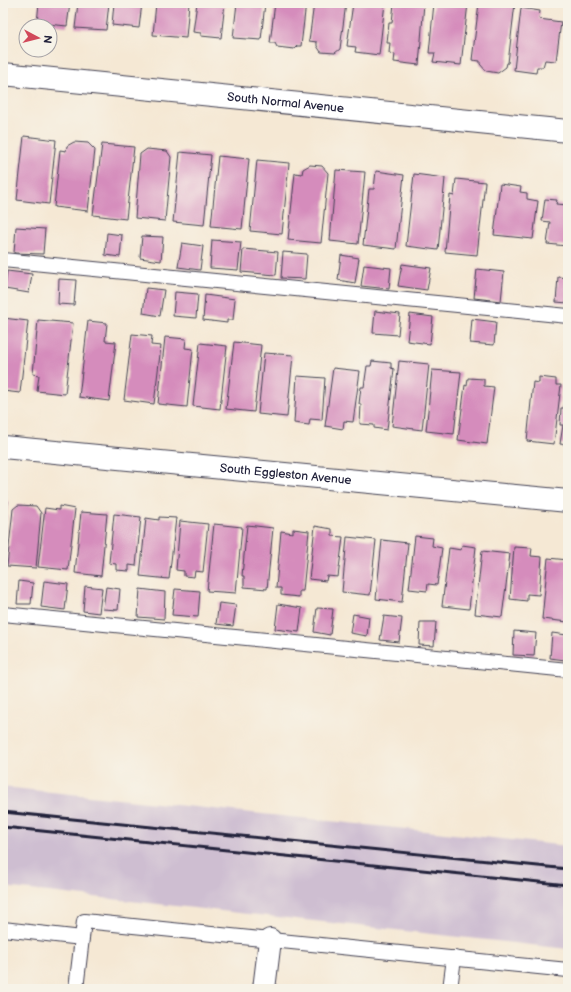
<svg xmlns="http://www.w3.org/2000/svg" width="571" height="992" font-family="'Balsamiq Sans',sans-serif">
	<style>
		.industrial { fill: #cebed1 }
		.building { fill: #d58cbc }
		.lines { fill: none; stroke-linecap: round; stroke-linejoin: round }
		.lane-casing { stroke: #424052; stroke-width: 16 }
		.street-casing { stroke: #424052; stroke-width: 24 }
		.lane { stroke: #fff; stroke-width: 14 }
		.street { stroke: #fff; stroke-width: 22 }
		.rail { stroke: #22223b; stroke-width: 3 }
		.labels { text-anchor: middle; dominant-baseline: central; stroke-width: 3; stroke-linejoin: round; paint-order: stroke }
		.street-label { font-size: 12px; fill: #22223b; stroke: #f7f3e8 }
	</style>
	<rect width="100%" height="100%" fill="#f7f3e8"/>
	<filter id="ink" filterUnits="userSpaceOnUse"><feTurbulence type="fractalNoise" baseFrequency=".025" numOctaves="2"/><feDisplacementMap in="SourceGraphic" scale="8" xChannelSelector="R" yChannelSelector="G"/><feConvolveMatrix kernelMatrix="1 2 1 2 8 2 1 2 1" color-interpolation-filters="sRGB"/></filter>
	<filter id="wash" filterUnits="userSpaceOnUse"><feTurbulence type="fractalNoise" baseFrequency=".012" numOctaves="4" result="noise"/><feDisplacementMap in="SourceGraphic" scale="16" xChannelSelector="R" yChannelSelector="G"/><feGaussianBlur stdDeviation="0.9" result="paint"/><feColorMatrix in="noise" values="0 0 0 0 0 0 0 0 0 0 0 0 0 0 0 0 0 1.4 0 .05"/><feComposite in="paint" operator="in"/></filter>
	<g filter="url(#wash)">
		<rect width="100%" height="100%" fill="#f5e8d4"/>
		<path class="industrial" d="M3,787L568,846V949L3,887Z"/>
		<g id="blocks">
			<g class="building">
				<path d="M39,3H70L67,26L37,23Z"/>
				<path d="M78,3H109L106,30L75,28Z"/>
				<path d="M114,3H142L139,28L112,25Z"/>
				<path d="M156,3H189L186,38L153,35Z"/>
				<path d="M197,3H225L221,38L201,36V33L193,32Z"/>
				<path d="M237,3H265L261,40L233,38Z"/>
				<path d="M275,3H306L301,46H297L294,49L277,47L275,43H270Z"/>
				<path d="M314,3H346L340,49L335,53L321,52L317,46V42L309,41Z"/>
				<path d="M353,3H385L379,55L355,52L356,47L347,46Z"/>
				<path d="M394,3H424L419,65L394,62L395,54L389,53L390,43H387L389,23H392Z"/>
				<path d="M434,3H468L461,65L433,62L435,53H429Z"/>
				<path d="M479,3H515L508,63H507L506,67L498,73L486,71L480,64V61L472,60Z"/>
				<path d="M521,8L540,11L539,19L561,22L556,61L545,60L543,67H537L536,73L514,70Z"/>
				<path d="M24,136L56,140L49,204L17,200Z"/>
				<path d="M74,142L88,143L95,150L88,211L54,207L60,150L66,151L67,146Z"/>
				<path d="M102,144L134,147L126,219L93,215Z"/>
				<path d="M147,149L167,151L171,157L165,221L135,218L140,154Z"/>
				<path d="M180,152L211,155L204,225L173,222Z"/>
				<path d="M218,156L249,159L242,229L211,226Z"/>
				<path d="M257,160L289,163L282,234L250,231Z"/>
				<path d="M310,165L322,166L328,173L321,243L288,240L295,173L302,174L303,169Z"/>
				<path d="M336,170L365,172L358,244L330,241Z"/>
				<path d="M376,171L404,175L396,249L363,245L369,189H374Z"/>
				<path d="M414,174L445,178L438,250L406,246Z"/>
				<path d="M456,179L485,182L477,255L445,252L450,195L454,196Z"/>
				<path d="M500,184L521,187L520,192L527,193V199L538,201L533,239L494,235Z"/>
				<path d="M545,199L557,200L556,204L568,205V241H567V246L547,244L550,222L542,221Z"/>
				<path d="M16,227L45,229L43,254L14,253Z"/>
				<path d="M107,233L122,235L120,257L105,255Z"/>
				<path d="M142,236L163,237L161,261L140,258Z"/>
				<path d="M212,240L241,242L238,270L210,268Z"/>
				<path d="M182,243L203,246L200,270L178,267Z"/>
				<path d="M243,249L278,252L276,275L241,272Z"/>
				<path d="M283,252L307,254L305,279L281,278Z"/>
				<path d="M341,255L359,258L355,283L338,280Z"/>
				<path d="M402,264L431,268L427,290L398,286Z"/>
				<path d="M364,265L391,268L389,289L361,286Z"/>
				<path d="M477,269L504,272L501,301L474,298Z"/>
				<path d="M7,271L32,274L29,293L5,289Z"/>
				<path d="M558,277L568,278V303L556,302Z"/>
				<path d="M59,279L76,280L74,305L58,304Z"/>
				<path d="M146,288L164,290L160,316L143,313Z"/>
				<path d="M175,292L198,294L196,318L173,316Z"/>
				<path d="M205,295L235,299L233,320H227V323L203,320Z"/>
				<path d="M375,311L400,314L398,335L373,333Z"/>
				<path d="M410,314L433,317L430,344L407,341Z"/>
				<path d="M3,318L28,321L20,393L3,391Z"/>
				<path d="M472,319L496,322L494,345L470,343Z"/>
				<path d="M38,320L73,323L65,394L37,391L39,375L33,374Z"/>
				<path d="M88,321L107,323L105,341L116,342L109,401L79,397Z"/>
				<path d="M132,334L152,336L151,345L161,346L154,404L124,400Z"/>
				<path d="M165,337L186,339L185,348L193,349L187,407L158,404Z"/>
				<path d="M234,342L261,345L254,412L226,409Z"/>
				<path d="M200,343L227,346L220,409L193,406Z"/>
				<path d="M264,353L293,355L287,417L258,414Z"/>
				<path d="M372,361L391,363V368L394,369L387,430L374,428V425L360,424L361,404H359L361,387H364L367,366H371Z"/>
				<path d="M399,361L429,364L422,430L392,426Z"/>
				<path d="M333,368L360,371L353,422L344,421L343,429L325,426Z"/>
				<path d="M432,370L461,372L454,434L426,431Z"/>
				<path d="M297,376L325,378L322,420L310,419L309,425L294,423Z"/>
				<path d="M539,377L556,379V385H561L554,444L527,441L533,382L539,383Z"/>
				<path d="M468,378L484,379V386L494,387L487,444L458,440L465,385L467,386Z"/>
				<path d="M567,380H568V445L560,444L563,425H560L561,408H564Z"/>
				<path d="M3,500L8,501L4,541H3Z"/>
				<path d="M18,505L36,506L41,513L36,568L7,566L13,509Z"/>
				<path d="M59,506L75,509L68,570L38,567L45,508L59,510Z"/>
				<path d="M81,512L107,514L101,576L75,573Z"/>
				<path d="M114,514L141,517L136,566L129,565V571L116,570V564L109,563Z"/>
				<path d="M159,517L176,518L169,579L140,576L146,518L159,520Z"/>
				<path d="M180,521L208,524L203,572L195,571L194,577L184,576V571L176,570Z"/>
				<path d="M214,524L242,527L236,593L207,591Z"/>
				<path d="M247,525L273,528L267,589L244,587V576H242Z"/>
				<path d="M315,526L332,529V536L343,537L338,577L327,576L326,581L309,579Z"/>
				<path d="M293,529L309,531L303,591H299V597L281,595V588H276L281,531L293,533Z"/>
				<path d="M415,536L433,538L432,546L442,548L437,585L428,584L427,591L409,589Z"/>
				<path d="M347,537L376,540L370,595L342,592Z"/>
				<path d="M382,540L408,543L402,602L376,599Z"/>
				<path d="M462,545L476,547L469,609L442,606L449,548L461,550Z"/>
				<path d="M514,547L532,548L531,556L542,557L539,595L527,594V601L510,599Z"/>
				<path d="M482,551L510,554L502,617L475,614Z"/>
				<path d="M548,558L568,560V622L542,619Z"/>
				<path d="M19,581L33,583L31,604H17Z"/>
				<path d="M44,581L68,584L65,610L41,607Z"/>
				<path d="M85,586L102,588L99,613L83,611Z"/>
				<path d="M106,587L120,589L118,610L103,609Z"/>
				<path d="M140,589L165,592L164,619L138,617Z"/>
				<path d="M175,589L200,591L198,617L172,615Z"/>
				<path d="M219,603L236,605L233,626L216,624Z"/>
				<path d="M278,604L302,608L299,632L275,629Z"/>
				<path d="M317,608L333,609L330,635L314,632Z"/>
				<path d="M353,614L369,617L367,636L350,633Z"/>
				<path d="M384,616L402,618L399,642L380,640Z"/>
				<path d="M420,622H436L434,646L419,645Z"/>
				<path d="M514,631L536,633L534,656L513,655Z"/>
				<path d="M552,633L567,635L565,660L550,658Z"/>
			</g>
		</g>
	</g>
	<g filter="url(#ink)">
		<use href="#blocks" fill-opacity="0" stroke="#424052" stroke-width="1"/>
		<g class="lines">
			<g class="lane-casing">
				<g id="lane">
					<path d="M3,260L568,316"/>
					<path d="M3,614L568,670"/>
					<path d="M3,929L82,938"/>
					<path d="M76,989L84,921L568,970"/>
					<path d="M450,989L454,958"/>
				</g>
			</g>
			<g class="street-casing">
				<g id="street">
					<path id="s1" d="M3,74L568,131"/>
					<path id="s2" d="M3,447L568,501"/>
					<path d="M264,989L270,940"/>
				</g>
			</g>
			<use href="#lane" class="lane"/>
			<use href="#street" class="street"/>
			<g class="rail">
				<path d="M3,812L568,869"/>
				<path d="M3,827L568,885"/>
			</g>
		</g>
	</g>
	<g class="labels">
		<g class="street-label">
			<text stroke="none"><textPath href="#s1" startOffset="284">South Normal Avenue</textPath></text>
			<text stroke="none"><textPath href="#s2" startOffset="284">South Eggleston Avenue</textPath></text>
		</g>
	</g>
	<rect width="571" height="992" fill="none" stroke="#f7f3e8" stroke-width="16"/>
	<g transform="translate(38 38) rotate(97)"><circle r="19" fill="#f7f3e8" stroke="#a29fa3"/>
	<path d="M0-3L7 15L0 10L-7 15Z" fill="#d1495b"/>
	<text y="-6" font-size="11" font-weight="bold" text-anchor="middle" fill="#22223b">N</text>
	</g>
</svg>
